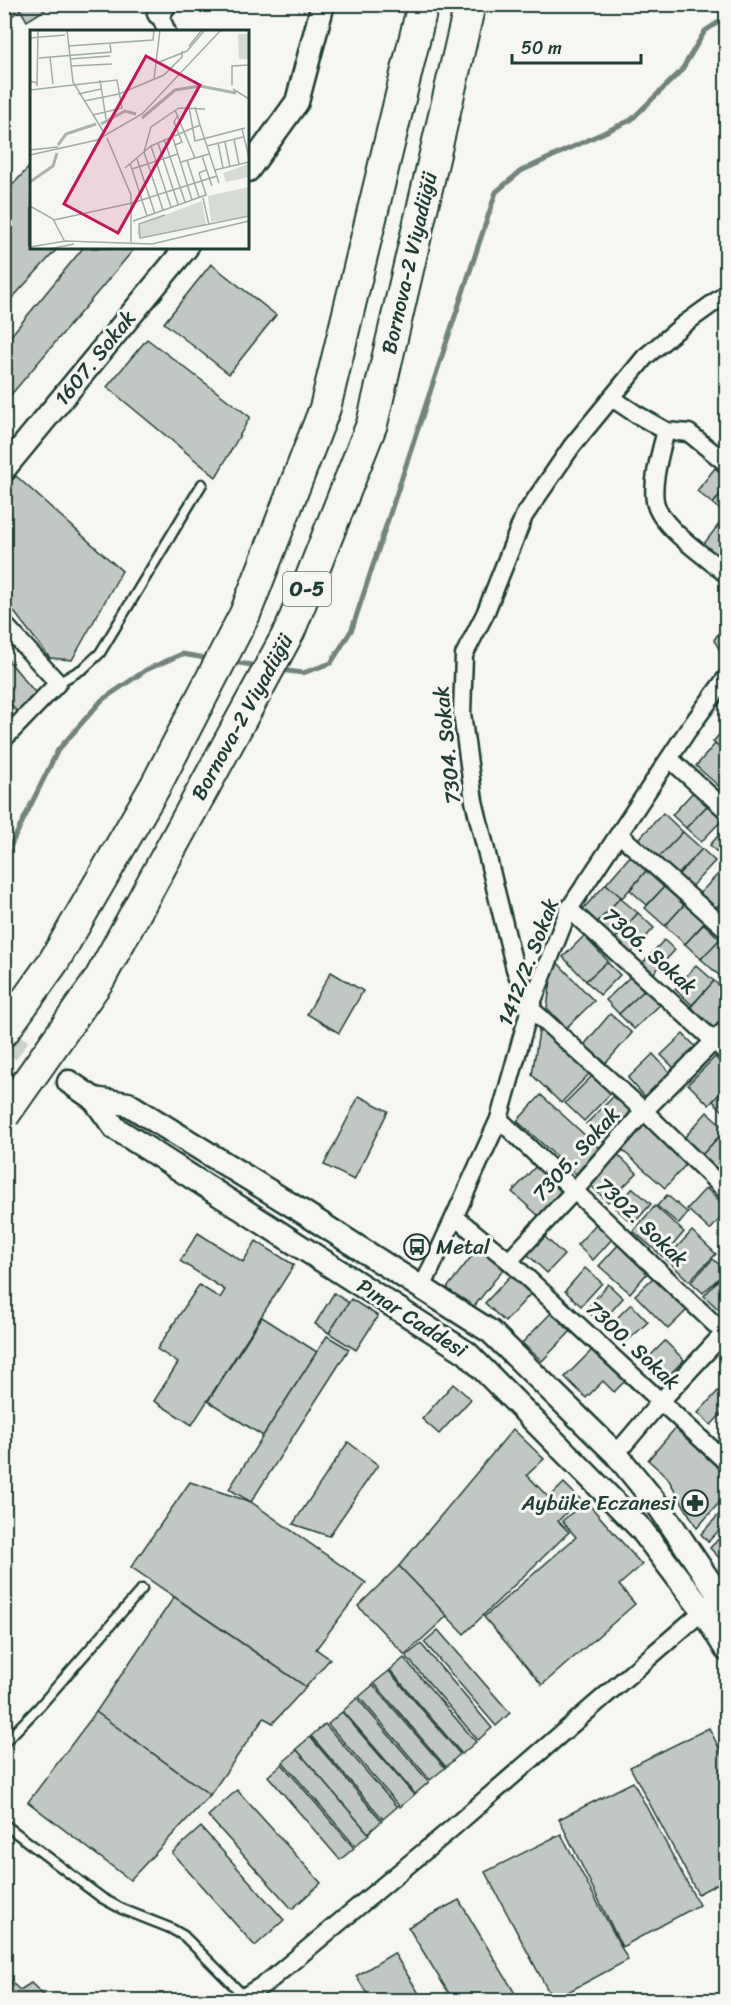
<svg xmlns="http://www.w3.org/2000/svg" width="731" height="2005" font-family="Sriracha,sans-serif">
	<style>
		.lines { fill: none; stroke-linecap: round; stroke-linejoin: round }
		.stream { stroke: #72847d; stroke-width: 5 }
		.building { fill: #c1c8c3; stroke: #1f3d34; stroke-width: 1.5 }
		.secondary-tunnel { stroke: #cbd1cc; stroke-width: 22; stroke-dasharray: 22 11; stroke-linecap: butt }
		.lane-casing { stroke: #1f3d34; stroke-width: 13 }
		.street-casing { stroke: #1f3d34; stroke-width: 21 }
		.secondary-casing { stroke: #1f3d34; stroke-width: 27 }
		.highway-casing { stroke: #1f3d34; stroke-width: 34 }
		.lane { stroke: #f6f6f2; stroke-width: 8 }
		.street { stroke: #f6f6f2; stroke-width: 16 }
		.secondary { stroke: #f6f6f2; stroke-width: 22 }
		.highway { stroke: #f6f6f2; stroke-width: 30 }
		.highway-bridge-casing { stroke: #1f3d34; stroke-width: 34; stroke-linecap: butt }
		.highway-bridge { stroke: #f6f6f2; stroke-width: 30 }
		.labels { text-anchor: middle; dominant-baseline: central; stroke-width: 6; stroke-linejoin: round; paint-order: stroke }
		.shield { fill: #f6f6f2; stroke: #60746d; stroke-width: 1.5 }
		.shield-label { font-size: 20px; font-weight: bold; fill: #1f3d34 }
		.street-label { font-size: 21px; fill: #1f3d34; stroke: #f6f6f2 }
		.poi-label { font-size: 21px; fill: #1f3d34; stroke: #f6f6f2; text-anchor: start }
		.inset-river { fill: none; stroke: #aab3ae; stroke-width: 3 }
		.inset-road { fill: none; stroke: #a0aca6; stroke-width: 1.5 }
		.view { fill: #c2185b; fill-opacity: 0.15; stroke: #c2185b; stroke-width: 3 }
		.inset-edge { fill: none; stroke: #1f3d34; stroke-width: 3 }
	</style>
	<rect width="100%" height="100%" fill="#f6f6f2"/>
	<filter id="ink" filterUnits="userSpaceOnUse"><feTurbulence type="fractalNoise" baseFrequency=".0167" numOctaves="2"/><feDisplacementMap in="SourceGraphic" scale="12" xChannelSelector="R" yChannelSelector="G"/><feConvolveMatrix kernelMatrix="1 2 1 2 8 2 1 2 1" color-interpolation-filters="sRGB"/></filter>
	<g filter="url(#ink)">
		<g class="lines">
			<g class="stream">
				<path d="M232,662L259,666"/>
				<path d="M280,670L303,673L331,663L352,629L496,192L521,171L631,120L681,71L705,31L726,17"/>
				<path d="M4,859L58,750L102,700L146,670L182,654L211,659"/>
			</g>
		</g>
		<g class="building">
			<path d="M4,4H17L20,10L4,22Z"/>
			<path d="M17,4H54L27,21Z"/>
			<path d="M32,164V248H58L4,307V194Z"/>
			<path d="M83,248H135L4,403V344Z"/>
			<path d="M211,264L276,315L229,374L164,323Z"/>
			<path d="M147,339L250,417L216,477L107,387Z"/>
			<path d="M715,468L726,477V487L713,504L697,491Z"/>
			<path d="M16,476L122,571L72,660L50,658L4,599V490Z"/>
			<path d="M726,487V515L713,504Z"/>
			<path d="M726,515V550L720,558L703,545Z"/>
			<path d="M726,622V661L714,640Z"/>
			<path d="M4,655L38,696L18,713L7,700L4,702Z"/>
			<path d="M726,726V754L713,742Z"/>
			<path d="M715,744L726,754V784L722,789L696,766Z"/>
			<path d="M694,791L709,804L686,828L672,815Z"/>
			<path d="M708,805L723,819L701,842L686,828Z"/>
			<path d="M663,813L683,832L659,857L639,839Z"/>
			<path d="M726,827V861L710,845Z"/>
			<path d="M683,832L702,849L678,875L659,857Z"/>
			<path d="M702,849L715,861L691,887L678,875Z"/>
			<path d="M631,855L647,870L622,898L606,884Z"/>
			<path d="M646,871L664,887L647,905L630,890Z"/>
			<path d="M720,872L726,878V896L716,908L700,893Z"/>
			<path d="M606,884L621,897L594,926L579,913Z"/>
			<path d="M664,887L684,905L665,926L645,908Z"/>
			<path d="M726,896V917L716,908Z"/>
			<path d="M620,898L638,913L612,942L594,926Z"/>
			<path d="M685,904L705,922L685,944L665,926Z"/>
			<path d="M638,913L654,928L628,957L612,942Z"/>
			<path d="M704,924L720,939L701,959L685,944Z"/>
			<path d="M584,936L608,961L586,981L563,957Z"/>
			<path d="M721,938L726,943V973L722,978L701,959Z"/>
			<path d="M664,940L675,950L653,974L642,964Z"/>
			<path d="M554,959L594,1001L566,1028L547,1008Z"/>
			<path d="M607,962L620,975L600,995L586,981Z"/>
			<path d="M696,965L714,981L692,1005L675,989Z"/>
			<path d="M331,972L363,991L339,1033L307,1014Z"/>
			<path d="M634,973L648,987L619,1014L606,1000Z"/>
			<path d="M714,981L726,992V1014L712,1030L689,1009Z"/>
			<path d="M648,987L663,1002L634,1029L619,1014Z"/>
			<path d="M610,1014L632,1033L606,1063L584,1045Z"/>
			<path d="M540,1025L590,1073L561,1103L532,1075Z"/>
			<path d="M683,1034L700,1051L678,1072L661,1055Z"/>
			<path d="M653,1054L674,1077L649,1101L628,1078Z"/>
			<path d="M715,1057L726,1068V1087L709,1105L688,1084Z"/>
			<path d="M594,1074L612,1092L584,1121L565,1103Z"/>
			<path d="M726,1087V1114L713,1101Z"/>
			<path d="M541,1095L599,1148L576,1174L517,1121Z"/>
			<path d="M615,1095L635,1114L606,1144L586,1124Z"/>
			<path d="M359,1096L388,1111L354,1180L324,1165Z"/>
			<path d="M707,1112L726,1129L702,1155L684,1138Z"/>
			<path d="M646,1123L689,1161L665,1188L622,1150Z"/>
			<path d="M726,1129V1160L718,1170L702,1155Z"/>
			<path d="M617,1154L637,1173L608,1202L588,1183Z"/>
			<path d="M537,1165L564,1191L540,1217L512,1192Z"/>
			<path d="M633,1188L651,1204L633,1224L615,1208Z"/>
			<path d="M706,1188L726,1207V1212L710,1230L687,1209Z"/>
			<path d="M667,1195L688,1213L679,1224L657,1206Z"/>
			<path d="M655,1206L684,1232L663,1257L633,1231Z"/>
			<path d="M597,1223L613,1238L593,1260L577,1245Z"/>
			<path d="M692,1231L716,1254L689,1281L666,1259Z"/>
			<path d="M198,1233L243,1262L256,1241L294,1265L192,1425L154,1401L178,1363L157,1349L199,1285L220,1298L225,1290L180,1261Z"/>
			<path d="M544,1236L564,1255L547,1273L527,1254Z"/>
			<path d="M619,1244L650,1270L630,1293L599,1266Z"/>
			<path d="M478,1248L504,1268L473,1308L447,1288Z"/>
			<path d="M713,1259L726,1271L703,1293L691,1282Z"/>
			<path d="M585,1268L602,1283L581,1306L565,1291Z"/>
			<path d="M726,1271V1316L704,1296Z"/>
			<path d="M514,1272L534,1290L505,1322L485,1303Z"/>
			<path d="M656,1275L689,1308L668,1329L635,1295Z"/>
			<path d="M608,1284L623,1298L601,1323L586,1310Z"/>
			<path d="M334,1293L349,1303L329,1333L315,1324Z"/>
			<path d="M351,1299L378,1316L356,1350L329,1333Z"/>
			<path d="M631,1304L648,1322L624,1344L608,1327Z"/>
			<path d="M552,1312L572,1330L542,1361L522,1343Z"/>
			<path d="M262,1317L317,1352L263,1436L208,1401Z"/>
			<path d="M327,1336L349,1349L251,1502L229,1489Z"/>
			<path d="M665,1341L684,1360L662,1382L642,1364Z"/>
			<path d="M593,1349L625,1381L614,1392L603,1381L586,1398L565,1377Z"/>
			<path d="M453,1384L471,1399L439,1434L422,1419Z"/>
			<path d="M718,1391L726,1399V1409L711,1425L698,1413Z"/>
			<path d="M678,1425L726,1474V1495L697,1528L667,1477L648,1460Z"/>
			<path d="M513,1429L544,1459L527,1475L549,1498L564,1483L580,1499L558,1521L569,1532L464,1634L399,1566Z"/>
			<path d="M348,1442L378,1465L329,1536L293,1524Z"/>
			<path d="M190,1482L251,1502L366,1583L316,1649L330,1659L306,1687L131,1567Z"/>
			<path d="M586,1501L642,1565L619,1585L635,1604L542,1685L484,1617L576,1537L562,1521Z"/>
			<path d="M726,1507V1523L708,1542L701,1534Z"/>
			<path d="M726,1531V1565L710,1548Z"/>
			<path d="M399,1566L447,1616L405,1655L358,1606Z"/>
			<path d="M174,1597L306,1687L273,1723L264,1718L210,1795L96,1712Z"/>
			<path d="M438,1630L510,1713L496,1726L424,1642Z"/>
			<path d="M421,1644L492,1728L478,1740L406,1656Z"/>
			<path d="M404,1658L476,1742L462,1754L390,1670Z"/>
			<path d="M389,1671L460,1754L446,1767L374,1683Z"/>
			<path d="M373,1685L445,1768L430,1780L359,1697Z"/>
			<path d="M357,1698L429,1782L415,1794L343,1711Z"/>
			<path d="M96,1712L210,1795L130,1880L28,1802Z"/>
			<path d="M342,1712L414,1795L400,1807L328,1724Z"/>
			<path d="M325,1724L397,1807L383,1819L311,1736Z"/>
			<path d="M709,1728L726,1762V1879L698,1894L630,1767Z"/>
			<path d="M310,1737L382,1821L368,1833L296,1749Z"/>
			<path d="M297,1750L369,1834L355,1846L283,1762Z"/>
			<path d="M282,1764L354,1848L340,1860L268,1776Z"/>
			<path d="M633,1782L699,1905L622,1947L559,1819Z"/>
			<path d="M237,1790L321,1883L292,1909L208,1816Z"/>
			<path d="M201,1827L284,1920L255,1946L172,1853Z"/>
			<path d="M561,1834L628,1960L553,2000L485,1872Z"/>
			<path d="M459,1900L519,2000H453L408,1927Z"/>
			<path d="M394,1953L423,2000H371L356,1976Z"/>
			<path d="M4,1976L20,1990L31,1983L49,2000H4Z"/>
		</g>
		<g class="lines">
			<path class="secondary-tunnel" d="M4,1038L69,1082"/>
			<g class="lane-casing">
				<g id="lane">
					<path d="M58,683L84,668L100,653L202,484"/>
					<path d="M4,1743L39,1707L142,1589"/>
					<path d="M4,1824L102,1898L122,1909L170,1928L184,1936L245,1997"/>
				</g>
			</g>
			<g class="street-casing">
				<g id="street">
					<path d="M155,4L167,32"/>
					<path d="M726,294L683,325L645,357L572,446L524,516L485,614L464,655L462,713L474,801L515,969L530,1008L644,1111L726,1191"/>
					<path d="M612,398L636,414L666,431L689,433L726,463"/>
					<path d="M666,431C661,449 650,487 656,505C663,529 707,557 726,574"/>
					<path d="M4,624L58,683L4,739"/>
					<path d="M670,759L726,810"/>
					<path d="M620,835L726,929"/>
					<path d="M569,909L726,1052"/>
					<path d="M499,1119L726,1335"/>
					<path d="M455,1217L509,1261L575,1190L644,1111L726,1029"/>
					<path d="M509,1261L726,1462"/>
					<path d="M422,1288L499,1119L530,1008L569,909L688,730L726,678"/>
					<path d="M616,1454L661,1401L724,1333"/>
					<path d="M239,2000L269,1981L450,1830L703,1611L726,1587"/>
				</g>
			</g>
			<g class="secondary-casing">
				<g id="secondary">
					<path d="M159,13L165,4"/>
					<path d="M248,170L297,102L323,4"/>
					<path d="M4,469L186,248"/>
					<path d="M69,1082L94,1099L115,1128L467,1353L641,1529L703,1611L726,1649"/>
					<path d="M94,1099L128,1104L298,1209L491,1332L616,1454L660,1508L726,1606"/>
				</g>
			</g>
			<g class="highway-casing">
				<path id="highway" d="M4,1031L54,961L156,785L245,614L325,408L423,4"/>
			</g>
			<use href="#lane" class="lane"/>
			<use href="#street" class="street"/>
			<use href="#secondary" class="secondary"/>
			<use href="#highway" class="highway"/>
			<g class="highway-bridge-casing">
				<path id="highway-bridge" d="M4,1115L99,980L290,630L372,424L470,4"/>
			</g>
			<use href="#highway-bridge" class="highway-bridge"/>
		</g>
	</g>
	<defs>
		<g id="bus-ring" transform="scale(1.35)"><circle r="9.5" fill="#f6f6f2" stroke="#1f3d34" stroke-width="1.5"/><path d="M-5-6H5V4H4V6H2V4H-2V6H-4V4H-5ZM-3.5-4V0h7V-4ZM-3.5 1.2v1.5H-2V1.2ZM2 1.2v1.5H3.5V1.2Z" fill="#1f3d34"/></g>
		<g id="pharmacy-ring" transform="scale(1.35)"><circle r="9.5" fill="#f6f6f2" stroke="#1f3d34" stroke-width="1.5"/><path d="M-2-6h4v4h4v4h-4v4h-4v-4h-4v-4h4Z" fill="#1f3d34"/></g>
	</defs>
	<g fill-rule="evenodd">
		<use href="#bus-ring" x="417" y="1247"/>
		<use href="#pharmacy-ring" x="695" y="1503"/>
	</g>
	<g class="labels">
		<rect class="shield" x="283" y="572" width="48" height="34" rx="4.5"/>
		<g class="shield-label">
			<text x="307" y="589">O-5</text>
		</g>
		<g class="street-label">
			<text transform="translate(409 263) rotate(-77)">Bornova-2 Viyadüğü</text>
			<text transform="translate(95 358) rotate(-51)">1607. Sokak</text>
			<text transform="translate(242 717) rotate(-61)">Bornova-2 Viyadüğü</text>
			<text transform="translate(447 745) rotate(-96)">7304. Sokak</text>
			<text transform="translate(650 951) rotate(42)">7306. Sokak</text>
			<text transform="translate(528 962) rotate(-69)">1412/2. Sokak</text>
			<text transform="translate(576 1154) rotate(-48)">7305. Sokak</text>
			<text transform="translate(642 1222) rotate(44)">7302. Sokak</text>
			<text transform="translate(412 1318) rotate(33)">Pınar Caddesi</text>
			<text transform="translate(633 1345) rotate(43)">7300. Sokak</text>
		</g>
		<g class="poi-label">
			<text x="436" y="1247">Metal</text>
			<text x="676" y="1503" text-anchor="end">Aybüke Eczanesi</text>
		</g>
	</g>
	<g transform="translate(30 30)">
		<rect width="219" height="219" fill="#f6f6f2"/>
		<path d="M208,4H219V29H209ZM219,134V147L196,152L193,143ZM219,157V186L181,192L178,166ZM172,171L176,194L110,207L107,203L109,195Z" fill="#d6dbd6"/>
		<path class="inset-river" d="M112,88L145,60L170,56L206,63M71,94L95,81L106,84M28,115L36,104L66,94M0,152L23,136L27,123"/>
		<path class="inset-road" d="M37,0L43,52L73,101M0,8L35,5M38,16L123,10L124,0M159,16L172,0M0,18V51L7,53M20,27L23,54M9,28L81,22L80,13M40,29L80,26M127,33L157,21L175,0M41,36L82,34M124,49L130,0M70,50L76,89M202,55V36L219,35M7,56L8,0M203,59L219,69M0,60L87,50L92,78L63,85M48,64L71,59M54,71L89,64L134,45L152,27V21M159,77L165,111L215,98M165,77L170,95M145,80L165,128M212,99L219,128M142,105L162,170M77,108L101,165V212M134,109L155,172M204,109L209,134M195,112L200,137M128,113L148,174M188,113L193,138M145,115L152,112L144,92L148,85M121,116L141,177M177,116L213,107M0,120L28,117M0,125L67,110L112,84L191,0M172,126L182,156M107,129L125,184M157,130L169,167M151,132L179,124M100,134L102,139L148,124M95,138L121,116L170,95L189,153M102,139L117,186M185,140L219,132M173,168L179,195M0,176L23,189L35,212M133,180L114,122L121,97L149,78L175,79M135,185L109,194L110,208L219,186M24,190L102,173L187,146M103,191L176,165L169,143L176,140M0,217L35,211L122,214L219,191M19,219L44,214"/>
		<path class="view" d="M116,26L170,55L88,203L34,174Z"/>
		<rect width="219" height="219" class="inset-edge"/>
	</g>
	<rect width="731" height="2005" fill="none" stroke="#f6f6f2" stroke-width="24"/>
	<rect x="12" y="12" width="707" height="1981" fill="none" stroke="#1f3d34" stroke-width="2" filter="url(#ink)"/>
	<path d="M512 54v9h129v-9" fill="none" stroke="#1f3d34" stroke-width="3"/>
	<text x="521" y="54" font-size="18" fill="#1f3d34" stroke="#f6f6f2" stroke-width="4.5" paint-order="stroke">50 m</text>
</svg>
